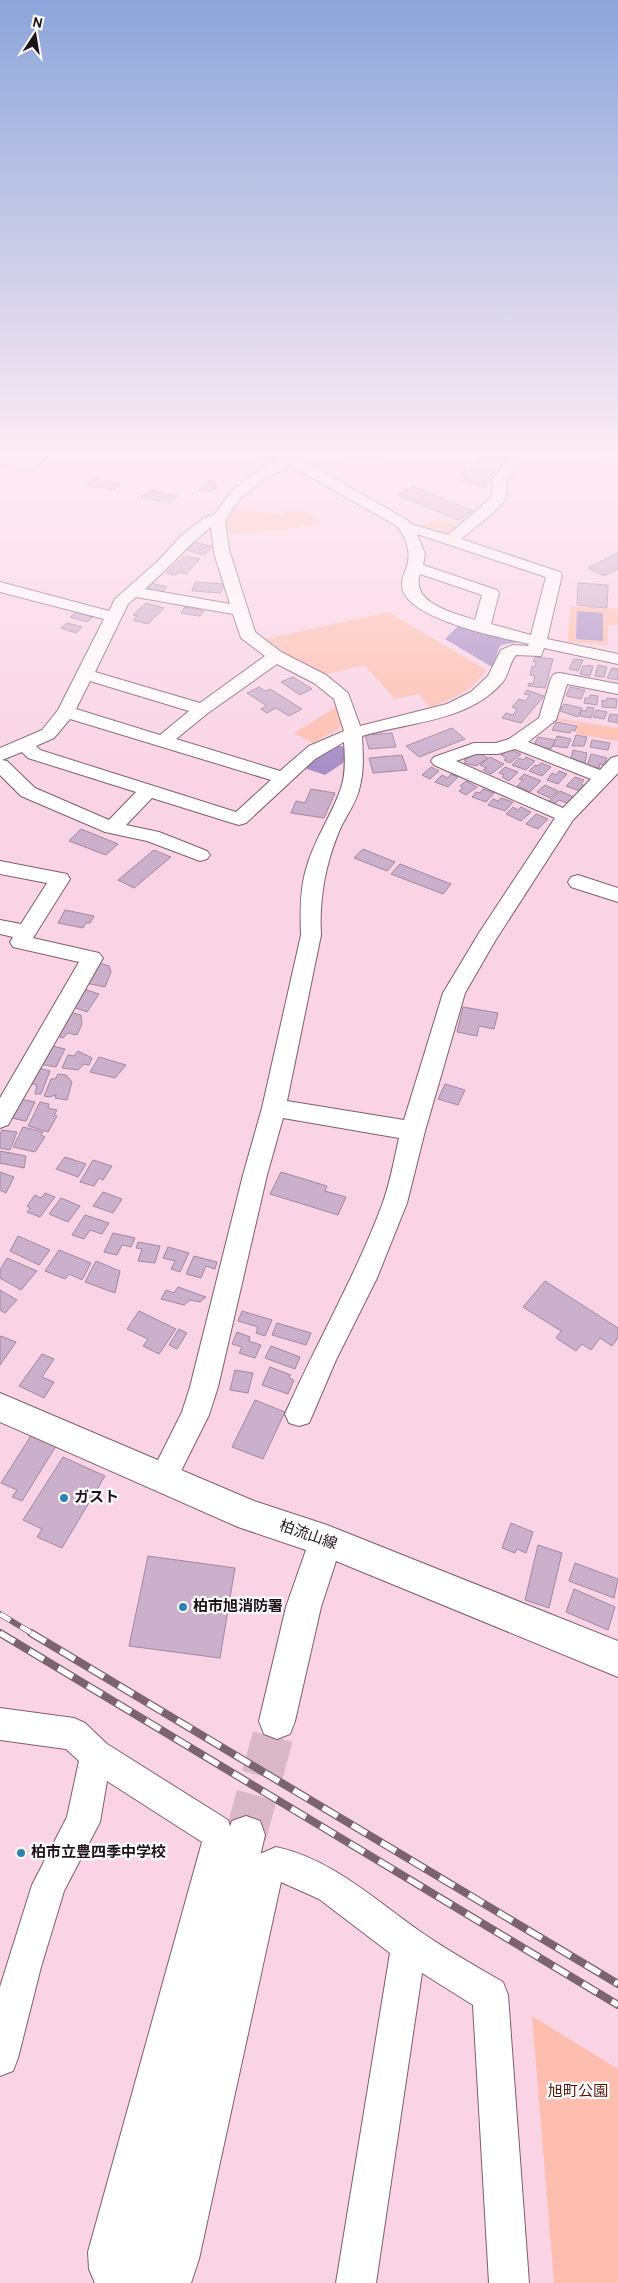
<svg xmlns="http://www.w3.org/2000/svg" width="618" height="2283" font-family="Overpass,'Noto Sans JP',sans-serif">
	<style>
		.green { fill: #febeaf }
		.water { fill: #a68ec6 }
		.building { fill: #cbb0cb; stroke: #a187a0 }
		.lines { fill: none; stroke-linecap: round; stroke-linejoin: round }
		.secondary-tunnel { stroke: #d9b7c7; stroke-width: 41; stroke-dasharray: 41 20; stroke-linecap: butt }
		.street-casing { stroke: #7e5d6d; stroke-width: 2 }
		.secondary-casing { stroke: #7e5d6d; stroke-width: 2 }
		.street { fill: #fff; fill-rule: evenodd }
		.secondary { fill: #fff; fill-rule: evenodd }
		.rail-far1-casing { stroke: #7b646f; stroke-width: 6 }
		.rail-casing { stroke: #7b646f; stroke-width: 8 }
		.rail-far1 { stroke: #fff; stroke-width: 4.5; stroke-dasharray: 12; stroke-linecap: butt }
		.rail { stroke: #fff; stroke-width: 5.5; stroke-dasharray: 17; stroke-linecap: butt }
		.poi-dot { fill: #2c83b2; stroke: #fff; stroke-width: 2 }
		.labels { text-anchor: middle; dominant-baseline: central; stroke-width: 4.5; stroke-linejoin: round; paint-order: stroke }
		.near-poi-label { font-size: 15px; font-weight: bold; fill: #20141a; stroke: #fff; text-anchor: start }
		.near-street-label { font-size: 15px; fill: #20141a; stroke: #fff }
		.near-park-label { font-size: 15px; fill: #521608; stroke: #fff }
	</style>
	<rect width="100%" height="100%" fill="#fad4e5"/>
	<g class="green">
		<path d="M232,508L282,514L285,511H304L321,523L278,530L224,534L226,519Z"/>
		<path d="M437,519L461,527L451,536L417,527Z"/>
		<path d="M570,606L618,609V625H608V645L568,642Z"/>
		<path d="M388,612L486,670C473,691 452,699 430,708L419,694L395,699L364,665L324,675L277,651L260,640Z"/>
		<path d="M336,707L341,725L339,729L313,743L294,733Z"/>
		<path d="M555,718L618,728V741L576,734L578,724L553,720Z"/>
		<path d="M532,2016L618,2069V2283H554Z"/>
	</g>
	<g class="water">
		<path d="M577,611L603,613V641L576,639Z"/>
		<path d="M460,624L521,642C491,646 504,642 492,667L445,639Z"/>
		<path d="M333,744L348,748L343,763L325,775L301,767Z"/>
	</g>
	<g class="building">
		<path d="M248,452H275L287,458L272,464Z"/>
		<path d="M341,452H394L357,462Z"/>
		<path d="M485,452H512L485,487L463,482L467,476L460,475L462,472L468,473Z"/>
		<path d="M582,452H618V454L615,458Z"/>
		<path d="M94,478L121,483L114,490L87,485Z"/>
		<path d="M209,480L217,482L213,486L218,487L212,492L199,490Z"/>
		<path d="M413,486L473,511L458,520L397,495Z"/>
		<path d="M149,490L177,496L169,503L141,497Z"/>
		<path d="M195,542L213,547L204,555L186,550Z"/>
		<path d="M618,553V569L604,576L588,568Z"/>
		<path d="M184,556L200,559L186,574L179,572L176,575L166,573Z"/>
		<path d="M195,582L224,584L221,593L192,591Z"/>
		<path d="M151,583L167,587L159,595L144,591Z"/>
		<path d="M578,583L608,585L607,608L577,605Z"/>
		<path d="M146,603L164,608L148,624L133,620L137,616L133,615Z"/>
		<path d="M185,607L204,611L200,616L181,613Z"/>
		<path d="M77,612L93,617L87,622L70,617Z"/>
		<path d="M67,623L82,627L76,633L61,628Z"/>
		<path d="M535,657L553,659L545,688L528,686L529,683L533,684L535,676L530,675L532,666L535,667L536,662H533Z"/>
		<path d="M574,659L583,660L578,671L569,669Z"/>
		<path d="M588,665L593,666L590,676L580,674L583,666H587Z"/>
		<path d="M598,665L607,667L604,677L595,676Z"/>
		<path d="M612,668L618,669V680L607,678Z"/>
		<path d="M293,677L312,689L300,695L281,682Z"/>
		<path d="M259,687L265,691L270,689L302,709L289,716L276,708L267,713L261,709L267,706L247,693Z"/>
		<path d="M570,687L585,690L581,699L566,696Z"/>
		<path d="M527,690L544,696L521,723L502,718L506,713L513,715L517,709L512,707L519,699L525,701L530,695L524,694Z"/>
		<path d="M590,695L598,696L597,705L584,703L585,698H590Z"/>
		<path d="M607,698L617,699L616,708L602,707V700L606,701Z"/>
		<path d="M564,704L582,708L578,717L560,711Z"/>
		<path d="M587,707L594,708L591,718L580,716L581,710L586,711Z"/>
		<path d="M596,710L607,712L604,719L593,717Z"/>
		<path d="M610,714L618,715V723L608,721Z"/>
		<path d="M556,722L577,726L575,731L571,730L570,733L552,730Z"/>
		<path d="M452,728L465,739L419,757L406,746Z"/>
		<path d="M392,733L396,747L369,749L365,735Z"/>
		<path d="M576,735L587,737L584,746H572Z"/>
		<path d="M557,736L571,739L567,748L553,746Z"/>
		<path d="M538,737L555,740L551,749L534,745Z"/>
		<path d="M592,740L610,743L608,750L590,747Z"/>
		<path d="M509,749L521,754L510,763L504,760L507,758L501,755Z"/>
		<path d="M573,750L587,753L585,763L571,758Z"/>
		<path d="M478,753L488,758L476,766L464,763L466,761L464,760Z"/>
		<path d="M591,754L607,758L604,765L600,764L599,768L587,766Z"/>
		<path d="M402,755L407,770L373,773L369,758Z"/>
		<path d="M490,757L504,764L491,774L483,770L487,768L480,765Z"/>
		<path d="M526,757L535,761L526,770L512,765L519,758L524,760Z"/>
		<path d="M541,763L551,767L542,776L529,771L535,765L538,766Z"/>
		<path d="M431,767L439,771L430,779L422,775Z"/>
		<path d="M505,767L518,772L509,781L502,777L504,775L499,773Z"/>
		<path d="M559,771L567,774L558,784L547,780L552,773L556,775Z"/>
		<path d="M451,774L458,777L448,787L435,782L442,775L448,778Z"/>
		<path d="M524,774L541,781L530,792L517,786L523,780L519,779Z"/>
		<path d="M575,777L584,780L581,784L585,786L580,791L566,786Z"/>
		<path d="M466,781L477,787L466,795L459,791L463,788L460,786Z"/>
		<path d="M545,785L558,791L550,798L537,792Z"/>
		<path d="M311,789L335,793L324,818L291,813L296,801L305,803Z"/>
		<path d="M483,789L494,793L486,802L472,797L476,792L480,793Z"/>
		<path d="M560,791L574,797L567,803L559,800L554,804L549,801Z"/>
		<path d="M501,798L513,802L505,811L488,805L493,799L498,801Z"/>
		<path d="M513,807L518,810L521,807L531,812L521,821L506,814Z"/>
		<path d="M536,814L548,819L538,829L526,824Z"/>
		<path d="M81,829L118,844L106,855L69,841Z"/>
		<path d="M363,849L395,862L387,871L354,858Z"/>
		<path d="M154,850L171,857L134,888L118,880Z"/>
		<path d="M400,864L451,884L443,894L391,874Z"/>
		<path d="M65,910L94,916L90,923H86L83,928L58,923Z"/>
		<path d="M93,961L109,966L111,972L105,987L81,982Z"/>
		<path d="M81,988L99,994L87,1012L70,1006Z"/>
		<path d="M463,1007L498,1013L494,1029L479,1026L477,1036L457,1032Z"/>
		<path d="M65,1011L81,1015L82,1024L77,1035L68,1033L63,1038L55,1035Z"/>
		<path d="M44,1044L65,1049L56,1067L33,1063Z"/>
		<path d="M78,1051L92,1058L89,1065L84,1064L78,1070L62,1068L68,1055L74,1056Z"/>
		<path d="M99,1057L126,1065L115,1078L90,1072Z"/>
		<path d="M31,1066L50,1071L41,1094H35L37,1085L22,1082Z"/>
		<path d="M58,1074L66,1075L72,1082L67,1100L55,1098L56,1095L49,1097L44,1096L51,1079H55Z"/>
		<path d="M445,1084L465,1090L458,1105L438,1099Z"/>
		<path d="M21,1099L35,1102L26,1121L11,1118Z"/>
		<path d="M40,1102L49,1104L48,1108L57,1110L54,1115L57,1116L48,1132L28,1126Z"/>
		<path d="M23,1127L43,1132L41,1135L45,1137L35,1152L13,1147Z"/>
		<path d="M2,1130L17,1132L10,1150L0,1148V1135Z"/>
		<path d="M0,1151L26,1156L24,1168L0,1163Z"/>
		<path d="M65,1157L86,1164L78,1177L56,1169Z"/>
		<path d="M93,1160L112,1166L103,1180L99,1178L94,1186L80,1182Z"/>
		<path d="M0,1172L14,1177L6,1193L0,1190Z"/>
		<path d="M281,1172L327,1186L325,1191L346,1197L338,1215L270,1194Z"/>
		<path d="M103,1192L122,1199L113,1213L93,1206Z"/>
		<path d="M45,1193L55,1197L40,1217L27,1212L30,1208L27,1206L35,1195L41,1198Z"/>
		<path d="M61,1198L80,1206L68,1222L49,1214Z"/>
		<path d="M85,1215L109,1223L102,1234L90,1230L84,1239L72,1235Z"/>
		<path d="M113,1233L135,1238L131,1247L122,1245L117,1255L104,1252Z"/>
		<path d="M18,1236L50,1250L39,1265L10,1251Z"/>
		<path d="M138,1242L160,1246L155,1263L138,1261L142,1249L136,1248Z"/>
		<path d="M168,1247L189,1253L180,1272L171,1269L175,1261L163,1258Z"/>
		<path d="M59,1250L91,1263L82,1280L69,1274L65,1279L45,1271Z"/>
		<path d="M194,1256L217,1262L215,1269L206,1266L201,1278L186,1274Z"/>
		<path d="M7,1258L37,1271L21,1290L0,1278V1270Z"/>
		<path d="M96,1261L120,1271L115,1293L85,1282Z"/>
		<path d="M545,1281L618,1328V1338L612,1346L600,1338L591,1350L582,1344L576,1351L556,1338L561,1331L523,1307Z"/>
		<path d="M178,1287L206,1297L200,1302L190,1300L184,1305L161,1299L166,1290L174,1293Z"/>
		<path d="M0,1290L17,1300L5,1313L0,1310Z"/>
		<path d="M139,1311L176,1329L159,1354L143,1346L148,1339L127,1329Z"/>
		<path d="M242,1311L272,1320L265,1336L256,1333L258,1327L238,1321Z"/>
		<path d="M277,1323L311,1333L306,1345L272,1335Z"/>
		<path d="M179,1329L187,1333L177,1349L169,1345Z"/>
		<path d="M237,1332L250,1337L249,1341L261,1345L255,1358L239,1353L242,1347L232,1344Z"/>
		<path d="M1,1336L16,1342L0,1365V1337Z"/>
		<path d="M271,1346L300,1357L295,1369L265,1358Z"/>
		<path d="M42,1354L54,1359L42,1377L54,1382L44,1398L19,1386Z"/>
		<path d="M270,1367L291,1375L289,1378L294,1380L288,1394L262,1385Z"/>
		<path d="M235,1370L253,1373L248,1393L230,1390Z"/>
		<path d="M255,1400L285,1412L263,1459L232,1447Z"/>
		<path d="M32,1434L56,1446L22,1501L12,1497L17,1490L1,1483Z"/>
		<path d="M63,1457L105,1476L62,1548L37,1537L42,1529L23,1520Z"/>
		<path d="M511,1523L533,1532L526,1553L517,1549L515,1553L502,1548Z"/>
		<path d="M538,1545L562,1553L549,1608L525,1600Z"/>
		<path d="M148,1556L235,1568L220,1658L129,1646Z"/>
		<path d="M575,1563L618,1579L614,1598L569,1581Z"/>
		<path d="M574,1589L615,1607L608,1630L566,1612Z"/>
	</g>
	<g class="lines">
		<path class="secondary-tunnel" d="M246,1835L277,1721"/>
		<g class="street-casing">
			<g id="street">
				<path d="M35,452H50L36,467L31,468L0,464V456L28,459Z"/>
				<path d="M297,452H315L302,460L407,520L411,524L448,535L492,497L493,479L514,452H528L507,479L506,498L504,501L493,513L461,539L560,572L562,575L547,639L618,654V664L544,648L541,656L516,655C509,663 509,675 502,683C467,722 409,722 362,736C363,753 364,770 360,786C357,803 344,818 338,834C325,866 319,901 321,935L287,1101L404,1120L443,993L479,933L555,818L434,765L431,761L434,757L474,743H496L509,739L539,718L551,678L554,674L560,673L618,684V694L567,684L556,720L528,742L600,770L611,758L618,756V773L573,820L495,941L465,993L425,1131L407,1203L377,1278L336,1360L309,1423L299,1426L289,1423L285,1414C316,1344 355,1277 382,1205C390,1184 394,1160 399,1138L283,1118L267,1175L218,1387L209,1415L173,1487L163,1491L153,1487L149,1478L182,1412L190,1387L243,1175L262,1108L301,935C300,913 300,887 307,866C315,838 332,815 341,788C346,774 345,756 344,742L315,759L246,823L239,825L232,823L152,798L126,825L159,832L207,851L210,855L207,859L200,861L147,841L105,832L21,796L0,775V748L42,730L58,710L104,619L0,592V582L109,611L115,599L158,561L181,536L204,518L214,515L231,492L253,474ZM291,466L397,526C407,539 412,554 406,569C404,574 402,578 402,584C400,618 502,638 529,644L528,646L513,645L501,650L488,676L471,692L447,704L360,726L348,693L326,675L281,652L255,632L230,553L225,522L231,511L241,498L263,480ZM211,527L214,553L230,604L145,589C168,569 187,546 211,527ZM417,534L546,577L531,635L491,624L499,593L497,590L423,565L425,554ZM420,574L482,595L475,620C455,613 410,604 420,574ZM136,597L233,614L241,638L265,656L200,703L95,672L128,604ZM277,664L314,683L334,699L344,731L309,746L280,771L176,739L208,713ZM90,681L189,711L160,735L76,709ZM70,719L271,780L236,812L40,750L36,746L54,738ZM515,749L591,779L563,808L456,761L476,754H498ZM22,752L28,758L136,792L109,820L35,788L7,761L2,760Z"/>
				<path d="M0,861L67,874L70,879L33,938L99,953L103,958L8,1125L0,1128V1098L79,962L13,947L10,942L13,937L0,934V920L21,924L47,883L0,874Z"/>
				<path d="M578,875L618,888V902L571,887L568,882L571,877Z"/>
				<path d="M0,1708L74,1718L85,1723L107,1744L228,1820L236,1845L128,2252L129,2268L135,2283H95L89,2269L88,2252L202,1842L107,1781L100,1822L64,1891L41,1967L18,2058L13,2071L0,2076V1987L32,1885L67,1817L79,1761L66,1749L0,1740Z"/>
				<path d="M276,1847C332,1859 375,1900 421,1932C447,1950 475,1966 503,1982L508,1995L529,2283H489L473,2005L422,1973L376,2283H336L390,1953L319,1899L281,1882L199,2259L191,2283H151L159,2259L250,1868L255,1856Z"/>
			</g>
		</g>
		<g class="secondary-casing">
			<g id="secondary">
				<path d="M0,1393L254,1501L327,1525L618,1641V1677L336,1561L321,1607L295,1721L290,1734L277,1739L264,1734L259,1721L286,1607L306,1550L238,1527L0,1422Z"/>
				<path d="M246,1816L260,1821L265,1835L160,2283H114L227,1835L232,1821Z"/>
			</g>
		</g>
		<use href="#street" class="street"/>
		<use href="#secondary" class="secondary"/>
		<g class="rail-far1-casing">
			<g id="rail-far1">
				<path d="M0,1614L33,1634"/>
				<path d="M0,1633L2,1634"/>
			</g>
		</g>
		<g class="rail-casing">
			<g id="rail">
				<path d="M0,1633L618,2005"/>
				<path d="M31,1633L618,1984"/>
			</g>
		</g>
		<use href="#rail-far1" class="rail-far1"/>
		<use href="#rail" class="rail"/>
	</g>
	<linearGradient id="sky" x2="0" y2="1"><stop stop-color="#8da5da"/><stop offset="0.59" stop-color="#fdecf3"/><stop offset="1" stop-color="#fdecf3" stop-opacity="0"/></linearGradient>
	<rect width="618" height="772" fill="url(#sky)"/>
	<g class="poi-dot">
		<circle cx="64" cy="1498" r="5"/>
		<circle cx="183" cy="1607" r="5"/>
		<circle cx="21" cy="1853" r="5"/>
	</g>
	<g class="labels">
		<g class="near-poi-label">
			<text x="74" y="1498">ガスト</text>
			<text x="193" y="1607">柏市旭消防署</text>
			<text x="31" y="1853">柏市立豊四季中学校</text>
		</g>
		<g class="near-street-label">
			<text transform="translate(308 1536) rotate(19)">柏流山線</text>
		</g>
		<g class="near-park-label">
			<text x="578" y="2092">旭町公園</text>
		</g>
	</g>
	<g transform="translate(35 35) rotate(12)" stroke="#ffffff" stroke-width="4" paint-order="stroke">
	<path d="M0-4L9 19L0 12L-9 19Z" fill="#20141a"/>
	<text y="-8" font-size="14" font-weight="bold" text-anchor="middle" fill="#20141a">N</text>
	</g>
</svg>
